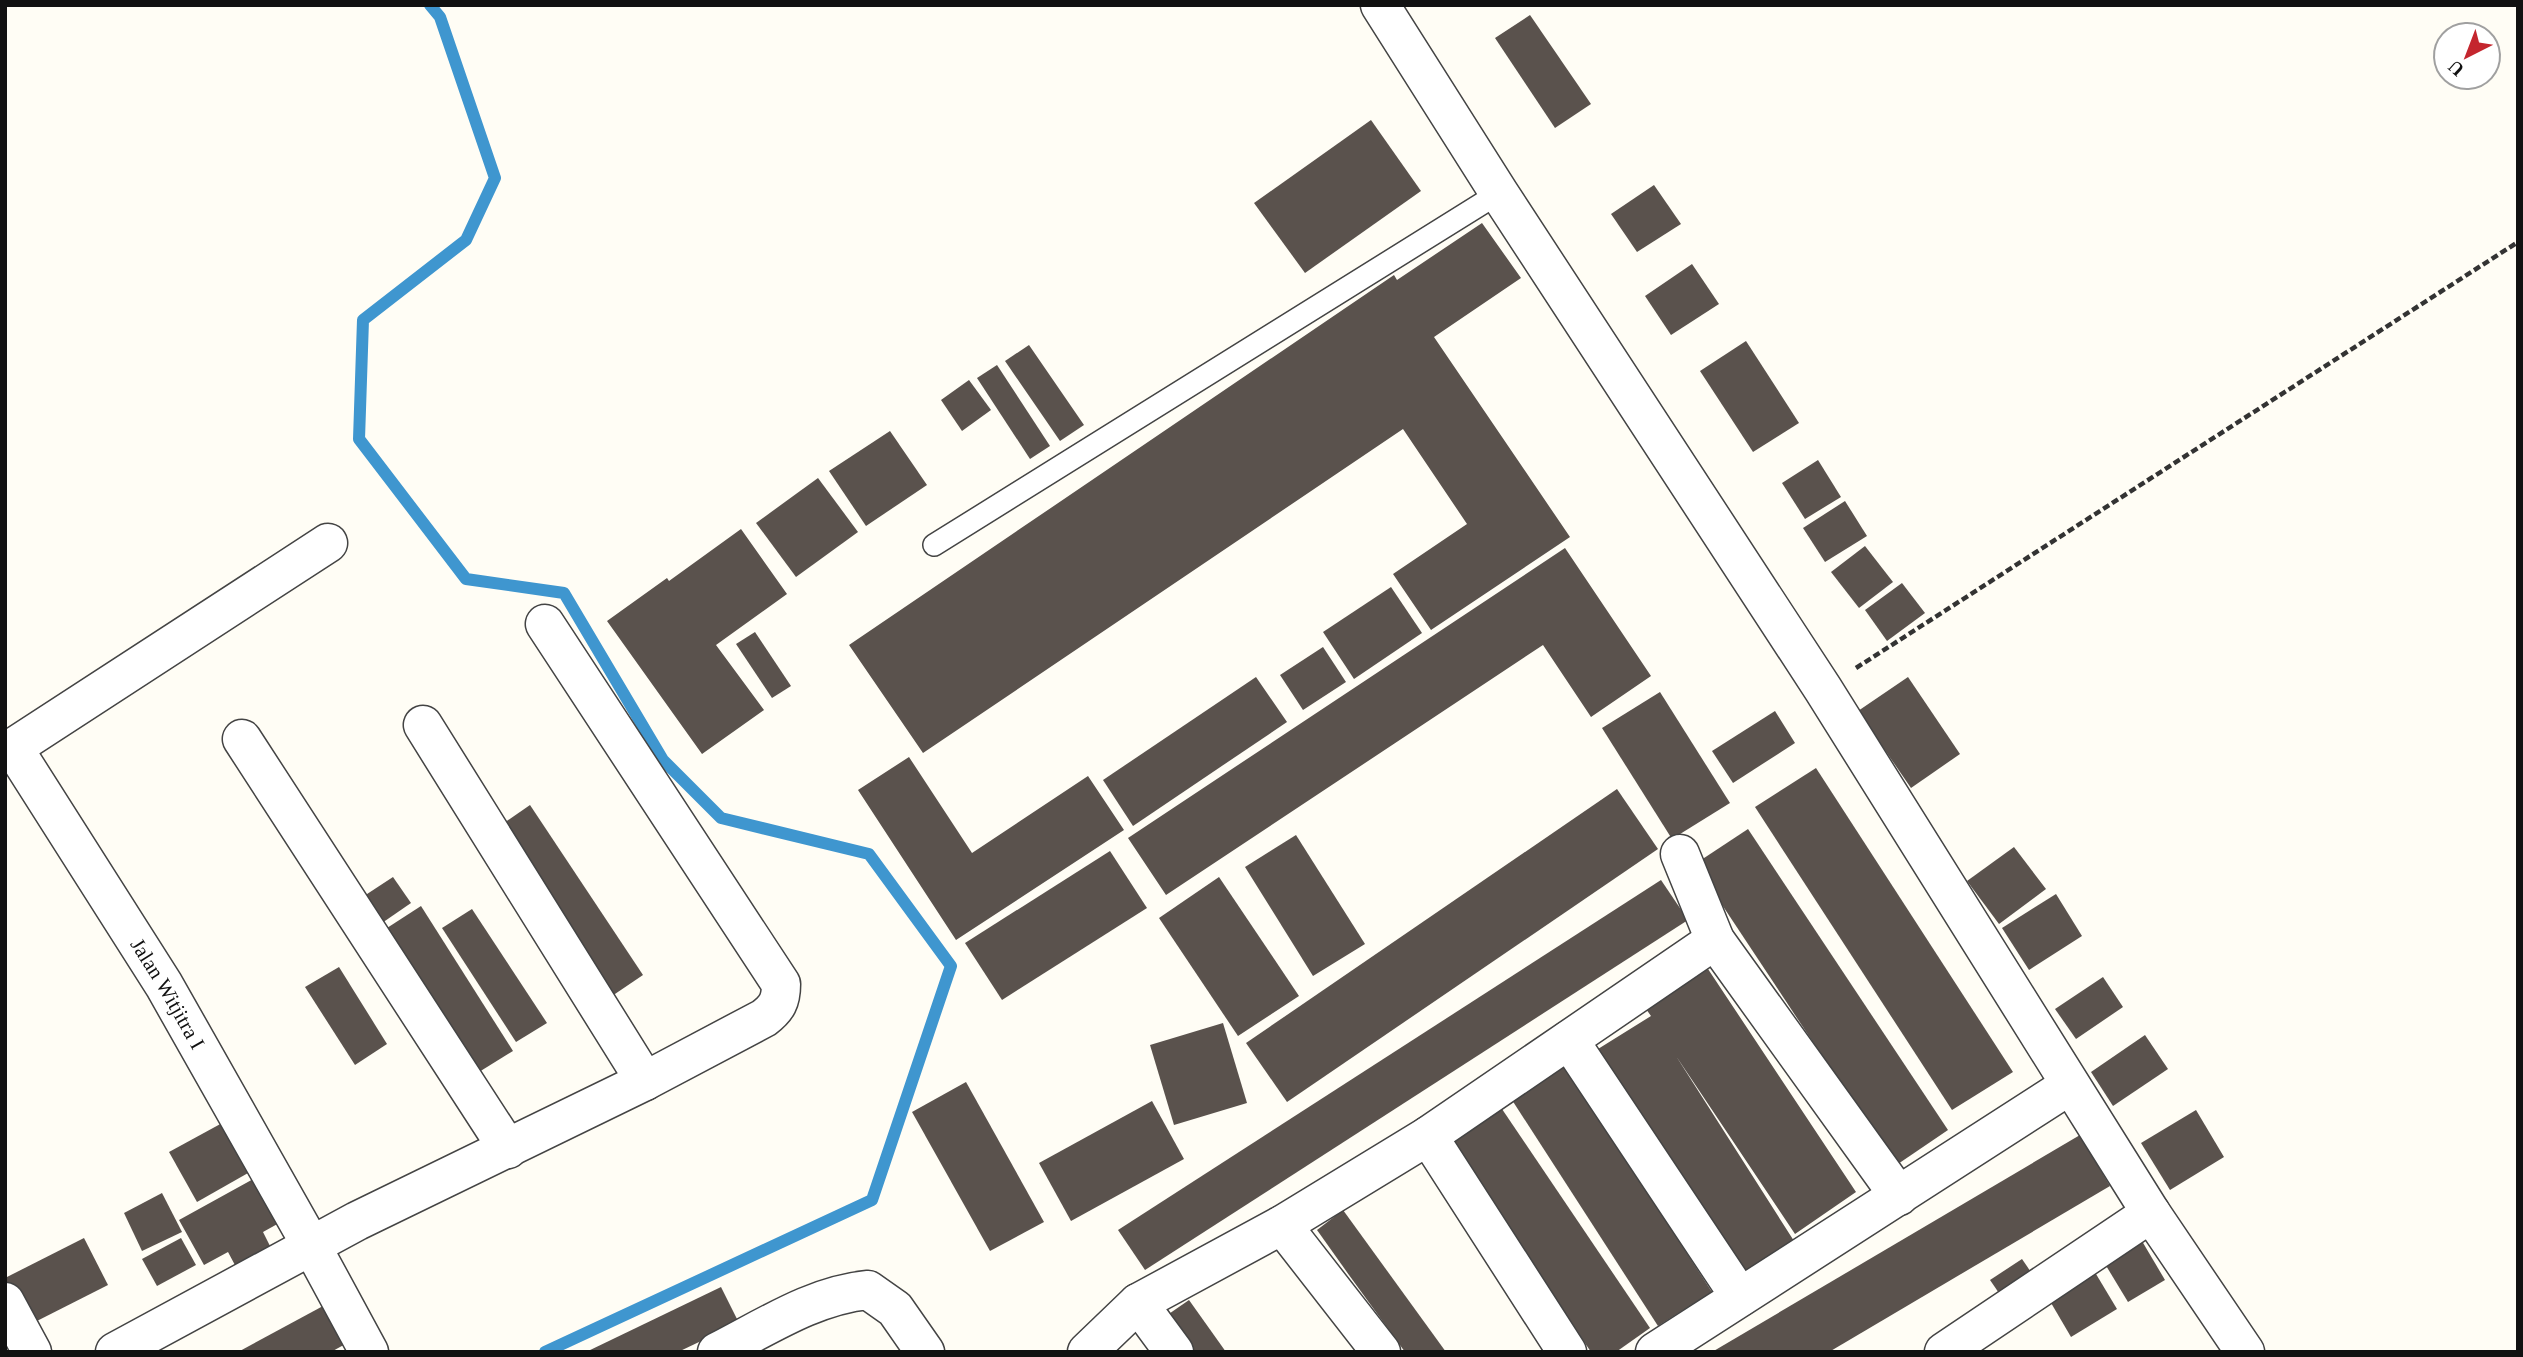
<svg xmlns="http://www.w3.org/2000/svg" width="2523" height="1357" font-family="Georgia,serif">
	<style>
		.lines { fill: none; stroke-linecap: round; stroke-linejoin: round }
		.stream { stroke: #3f96cf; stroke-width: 12 }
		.building { fill: #5a524d }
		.service-casing { stroke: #444; stroke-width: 24 }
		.minor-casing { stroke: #444; stroke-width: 41 }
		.path { stroke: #333; stroke-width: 4.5; stroke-dasharray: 7 3.5; stroke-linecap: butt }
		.service { stroke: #fff; stroke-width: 21 }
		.minor { stroke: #fff; stroke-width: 38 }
		.labels { text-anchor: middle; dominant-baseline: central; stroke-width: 7; stroke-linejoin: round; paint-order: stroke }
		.street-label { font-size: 21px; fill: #111; stroke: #fff }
	</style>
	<rect width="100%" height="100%" fill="#fffdf5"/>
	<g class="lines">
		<path class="stream" d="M430,5L440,17L495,178L466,240L363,320L359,439L466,579L564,593L663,760L721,818L869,854L951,966L872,1200L545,1352"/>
	</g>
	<g class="building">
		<path d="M1530,15L1591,104L1555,128L1495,38Z"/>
		<path d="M1371,120L1421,191L1305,273L1254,203Z"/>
		<path d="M1654,185L1681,224L1637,252L1611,214Z"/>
		<path d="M1482,223L1521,278L1434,337L1570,537L1431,630L1393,574L1467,524L1403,429L923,753L849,645L1394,275L1397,280Z"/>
		<path d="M1692,264L1719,304L1671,335L1645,296Z"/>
		<path d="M1746,341L1799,423L1753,452L1700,371Z"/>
		<path d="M1029,345L1084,425L1060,441L1005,361Z"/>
		<path d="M997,365L1050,446L1030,459L977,378Z"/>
		<path d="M969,380L991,410L962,431L941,400Z"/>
		<path d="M890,431L927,485L866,526L829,471Z"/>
		<path d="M1818,460L1841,497L1805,519L1782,483Z"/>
		<path d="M818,478L858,532L796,577L756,523Z"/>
		<path d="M1845,501L1867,536L1825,562L1803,528Z"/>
		<path d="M741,529L787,594L716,645L764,710L702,754L607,621L667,578L669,581Z"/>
		<path d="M1865,546L1893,582L1859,608L1831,572Z"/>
		<path d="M1565,548L1651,676L1591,717L1543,645L1166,895L1128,838Z"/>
		<path d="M1902,583L1925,613L1887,641L1865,610Z"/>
		<path d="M1391,587L1422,633L1354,679L1323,632Z"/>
		<path d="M755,632L791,686L772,698L736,644Z"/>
		<path d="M1323,647L1346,682L1303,710L1280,675Z"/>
		<path d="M1256,677L1287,722L1133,826L1103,780Z"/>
		<path d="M1908,677L1960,754L1911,788L1858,711Z"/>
		<path d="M1660,692L1730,803L1672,839L1602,728Z"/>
		<path d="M1775,711L1795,743L1733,783L1712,751Z"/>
		<path d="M909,757L972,853L1088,776L1124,830L956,940L858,790Z"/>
		<path d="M1816,768L2013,1072L1952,1110L1755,807Z"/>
		<path d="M1617,789L1658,849L1287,1102L1246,1043Z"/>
		<path d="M530,805L643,975L612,996L498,827Z"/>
		<path d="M1748,829L1948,1130L1895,1166L1695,864Z"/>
		<path d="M1296,835L1365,944L1313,976L1245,867Z"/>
		<path d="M2014,847L2046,889L1999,924L1967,881Z"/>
		<path d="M1110,851L1147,908L1002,1000L965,943Z"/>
		<path d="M393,877L411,903L382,923L364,896Z"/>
		<path d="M1219,877L1299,996L1238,1036L1159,918Z"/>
		<path d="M1661,880L1688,920L1145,1270L1118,1230Z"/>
		<path d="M2056,894L2082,936L2029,970L2002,928Z"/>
		<path d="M421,906L513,1051L479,1072L387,928Z"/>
		<path d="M472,909L547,1023L516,1042L442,928Z"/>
		<path d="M339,967L387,1044L355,1065L305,987Z"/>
		<path d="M1708,969L1856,1192L1795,1234L1676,1056L1794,1241L1742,1274L1598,1049L1651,1016L1646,1009Z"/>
		<path d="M2103,977L2123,1007L2076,1039L2055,1009Z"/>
		<path d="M1223,1023L1247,1103L1174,1125L1150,1045Z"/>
		<path d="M2145,1035L2168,1069L2113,1106L2091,1072Z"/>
		<path d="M1565,1065L1712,1292L1658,1326L1512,1100Z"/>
		<path d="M966,1082L1044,1222L990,1251L912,1112Z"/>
		<path d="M1152,1101L1184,1159L1071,1221L1039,1163Z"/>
		<path d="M1502,1109L1650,1328L1616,1352H1591L1450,1143Z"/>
		<path d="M2196,1110L2224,1157L2170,1190L2141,1143Z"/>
		<path d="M235,1116L262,1165L197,1202L169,1152Z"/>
		<path d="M2080,1135L2110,1186L1829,1352H1712Z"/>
		<path d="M266,1172L290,1217L263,1232L272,1250L236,1267L228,1252L204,1265L179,1220Z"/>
		<path d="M162,1193L182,1232L142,1251L124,1213Z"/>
		<path d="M1343,1210L1446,1352H1405L1349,1275L1317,1230Z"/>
		<path d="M2139,1236L2165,1280L2128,1302L2102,1259Z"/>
		<path d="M84,1238L108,1285L29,1325L5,1278Z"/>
		<path d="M181,1238L196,1265L157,1286L142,1259Z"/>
		<path d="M2022,1259L2035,1278L2003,1299L1990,1280Z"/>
		<path d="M2093,1269L2117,1309L2071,1337L2047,1296Z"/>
		<path d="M721,1287L739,1323L678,1352H586Z"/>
		<path d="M336,1299L358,1337L331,1352H238Z"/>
		<path d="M1189,1300L1226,1352H1187L1163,1318Z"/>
	</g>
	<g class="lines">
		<g class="service-casing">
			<path id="service" d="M934,545L1499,193"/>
		</g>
		<g class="minor-casing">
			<g id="minor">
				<path d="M1380,5L1499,193L1823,689L2151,1213L2245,1352"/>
				<path d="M423,725L645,1081"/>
				<path d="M242,739L508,1149"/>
				<path id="s1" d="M14,749L164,985L311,1245L369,1352"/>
				<path d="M5,753L328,543"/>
				<path d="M1680,854L1715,940L1899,1196"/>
				<path d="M1569,1040L1740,1297"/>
				<path d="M1428,1136L1567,1352"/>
				<path d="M1282,1225L1381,1352"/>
				<path d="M5,1302L32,1352"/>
				<path d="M1138,1303L1174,1352"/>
				<path d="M115,1352L357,1221L645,1081L764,1018C777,1008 781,1001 781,984L545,624"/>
				<path d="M717,1352C766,1327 814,1295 868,1290L895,1309L925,1352"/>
				<path d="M1087,1352L1138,1303L1282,1225L1428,1136L1715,940"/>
				<path d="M1655,1352L2070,1085"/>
				<path d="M1944,1352L2151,1213"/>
			</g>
		</g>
		<path class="path" d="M1856,668L2518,242"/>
		<use href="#service" class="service"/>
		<use href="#minor" class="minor"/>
	</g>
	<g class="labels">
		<g class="street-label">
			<text stroke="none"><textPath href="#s1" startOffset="289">Jalan Witjitra I</textPath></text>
		</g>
	</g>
	<rect width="2523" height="1357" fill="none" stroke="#111111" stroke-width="14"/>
	<g transform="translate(2467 56) rotate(222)"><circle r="33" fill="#ffffff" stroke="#a0a0a0" stroke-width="2"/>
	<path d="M0-5L12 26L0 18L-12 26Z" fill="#c4262e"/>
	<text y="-10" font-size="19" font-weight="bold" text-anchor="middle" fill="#111111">U</text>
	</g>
</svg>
